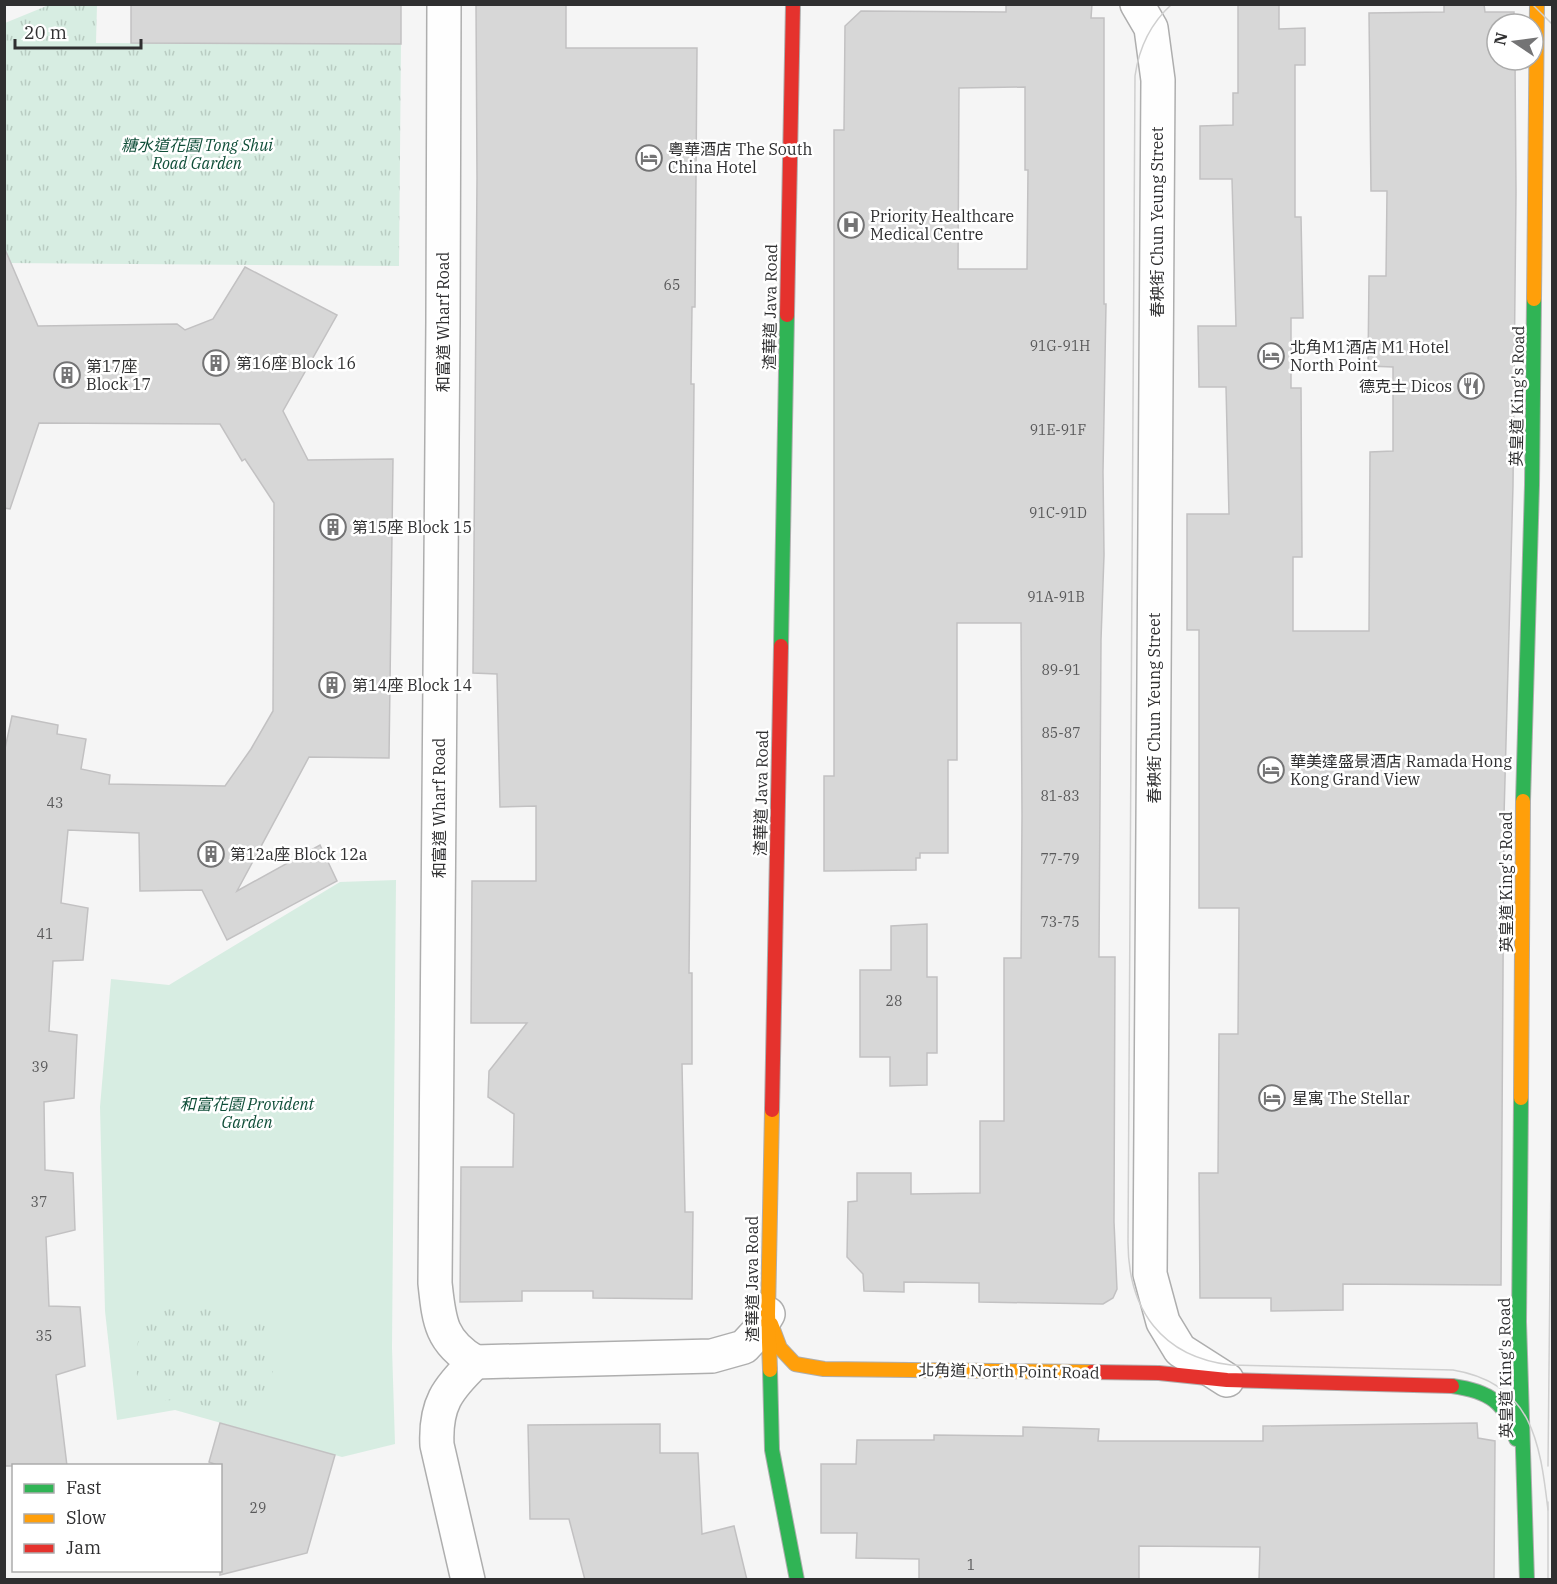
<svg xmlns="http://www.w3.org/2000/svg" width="1557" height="1584" font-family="'IBM Plex Serif','Noto Sans TC',serif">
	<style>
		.green { fill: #d7ede2 }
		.park { fill: url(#park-tufts) }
		.building { fill: #d7d7d7; stroke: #c2c1c2; stroke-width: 1.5; fill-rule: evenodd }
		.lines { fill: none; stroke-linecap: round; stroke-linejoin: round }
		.street-casing { stroke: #aeaeae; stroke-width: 36 }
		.fast-casing { stroke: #aeaeae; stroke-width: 16 }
		.slow-casing { stroke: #aeaeae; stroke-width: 16 }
		.jam-casing { stroke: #aeaeae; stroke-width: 16 }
		.street { stroke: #fefefe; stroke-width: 33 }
		.fast { stroke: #30b455; stroke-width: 14 }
		.slow { stroke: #ff9f0a; stroke-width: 14 }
		.jam { stroke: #e5322d; stroke-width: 14 }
		.tram { stroke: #cfcfcf; stroke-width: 1.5 }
		.labels { text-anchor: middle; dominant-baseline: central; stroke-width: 5; stroke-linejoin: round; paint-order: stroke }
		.number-label { font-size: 14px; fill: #59595a }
		.park-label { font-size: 16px; font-style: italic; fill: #0f4e38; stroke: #fff }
		.poi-label { font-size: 16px; fill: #2f2f30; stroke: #fff; text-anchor: start }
		.street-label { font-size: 16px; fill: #2f2f30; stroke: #fff }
	</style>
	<defs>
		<pattern id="park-tufts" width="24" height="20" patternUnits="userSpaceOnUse" patternTransform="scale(1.5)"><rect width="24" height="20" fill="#d7ede2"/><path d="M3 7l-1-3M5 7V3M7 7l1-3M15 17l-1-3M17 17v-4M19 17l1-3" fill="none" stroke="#b9ccc2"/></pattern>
	</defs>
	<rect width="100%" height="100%" fill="#f5f5f5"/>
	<path class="green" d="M396,880L392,1348L395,1444L342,1457L175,1410L117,1420L105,1311L100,1107L111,979L169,985L340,882Z"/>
	<g class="park">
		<path d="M49,5H97L96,43L401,44L399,266L5,263V23Z"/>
		<path d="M167,1307L221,1308V1320L267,1322L266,1349L272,1351C276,1382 270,1398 245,1417L179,1399L141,1404C137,1380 130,1340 148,1321C153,1316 161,1312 167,1307Z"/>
	</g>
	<g class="building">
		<path d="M131,4H401V44L131,43Z"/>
		<path d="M476,4L566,5V48H697L695,307H692L691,384H694L689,973H692V1064H682L685,1212H693L692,1299L593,1298V1291H522V1301L460,1302L461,1167H513L514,1114L488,1097L489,1071L527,1023H471L472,881H536V806L500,807L497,674L473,673L477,178Z"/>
		<path d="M1006,4H1092L1091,18H1104V304H1106L1103,472L1104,555L1101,640L1099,957H1115L1114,1222L1117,1289L1113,1298L1103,1304L979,1302V1283L904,1282V1292L864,1291L863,1274L847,1257L848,1202L857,1201V1173H911V1194L980,1193V1121H1004V958H1021L1022,816L1021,623H957V760H948V853H920V858H916V870L824,871V776H834V130H844L845,26L861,11L1006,12ZM1025,87V170H1028L1027,269H958L959,88Z"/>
		<path d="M1444,4H1484L1485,12H1514V24H1497V60H1515L1516,192L1513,485L1504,816L1501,1285L1343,1284V1310L1271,1311V1298H1200L1199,1173H1218L1219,1034H1238L1239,908H1199V630H1187V514H1229L1226,387H1199L1198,326H1236L1232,179H1200V126L1233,125V93H1238V5H1279V29L1305,28V65H1295V217H1301L1303,318H1291V388H1301L1302,557H1293V631H1369L1370,452L1393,451V367L1368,366L1369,276H1386L1387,191H1371L1369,13L1444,12Z"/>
		<path d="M4,247L38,326L177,324L185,330L213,319L245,267L337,315L283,411L308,460L393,459L389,758L309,757L237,891L320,845L337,881L227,940L202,890L140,891L139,833L68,830L61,903L88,908L83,960L53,961L49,1031L77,1035L74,1098L44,1102L45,1170L73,1173L75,1230L46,1237L49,1306L80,1307L85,1366L56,1375L67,1466H4V753L12,716L58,725L57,734L86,739L81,769L110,775L109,784L225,786L251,749L273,711L274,503L245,459L242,461L220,424L39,423L10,509L4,508Z"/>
		<path d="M927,924V977H937V1053H927V1085L890,1086V1057H860V970H891V926Z"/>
		<path d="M220,1423L335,1455L307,1553L220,1575V1466L209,1462Z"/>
		<path d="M1477,1423L1478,1438L1495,1441L1494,1580H1259L1260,1547L1139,1546V1580H919V1559L856,1558L857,1533H821V1464H856L857,1440H934V1435L1023,1436V1427L1099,1429L1098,1441H1263V1426Z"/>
		<path d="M660,1424V1453H698L702,1534L734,1526L747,1580H585L569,1519H530L528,1425Z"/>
	</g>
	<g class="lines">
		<g class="street-casing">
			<g id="street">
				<path d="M444,4L443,321L435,1283C439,1320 440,1341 475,1362"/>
				<path d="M1137,4L1151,28L1158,80L1150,1274L1163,1322L1180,1350L1227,1380"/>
				<path d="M475,1362L712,1356L744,1347L756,1334L768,1314"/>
				<path d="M468,1580L437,1445C435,1405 447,1389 475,1362"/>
			</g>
		</g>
		<g class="fast-casing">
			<g id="fast">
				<path d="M781,646L787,315"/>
				<path d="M1523,801L1532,485L1534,299"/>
				<path d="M1521,1098L1519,1322L1527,1580"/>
				<path d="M770,1370L772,1450L797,1580"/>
				<path d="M1452,1386C1489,1391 1506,1402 1516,1439"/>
			</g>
		</g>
		<g class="slow-casing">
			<g id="slow">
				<path d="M1534,299L1537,4"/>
				<path d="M1521,1098L1523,801"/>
				<path d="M771,1324L780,1348L795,1364L824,1369L1092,1372"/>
				<path d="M770,1370L768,1314L772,1110"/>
			</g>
		</g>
		<g class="jam-casing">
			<g id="jam">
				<path d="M787,315L793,4"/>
				<path d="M772,1110L781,646"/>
				<path d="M1092,1372L1159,1373L1227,1380L1452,1386"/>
			</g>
		</g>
		<use href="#street" class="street"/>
		<use href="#fast" class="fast"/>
		<use href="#slow" class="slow"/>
		<use href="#jam" class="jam"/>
		<g class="tram">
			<path d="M1172,4C1151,23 1139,47 1135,76L1128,1242C1128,1310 1162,1357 1231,1365L1453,1370C1532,1383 1540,1442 1548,1510"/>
			<path d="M1532,4L1552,24"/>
			<path d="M1548,1466L1552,1076"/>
			<path d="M1548,1502V1580"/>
		</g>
	</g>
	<defs>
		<g id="hotel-ring" transform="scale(1.35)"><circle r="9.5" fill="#fff" stroke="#747475" stroke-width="1.5"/><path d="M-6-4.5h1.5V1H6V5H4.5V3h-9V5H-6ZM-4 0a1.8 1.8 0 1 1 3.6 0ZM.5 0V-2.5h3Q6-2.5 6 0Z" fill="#747475"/></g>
		<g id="hospital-ring" transform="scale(1.35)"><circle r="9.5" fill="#fff" stroke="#747475" stroke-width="1.5"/><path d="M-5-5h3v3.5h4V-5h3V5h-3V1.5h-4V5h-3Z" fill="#747475"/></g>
		<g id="building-ring" transform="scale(1.35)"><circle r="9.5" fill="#fff" stroke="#747475" stroke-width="1.5"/><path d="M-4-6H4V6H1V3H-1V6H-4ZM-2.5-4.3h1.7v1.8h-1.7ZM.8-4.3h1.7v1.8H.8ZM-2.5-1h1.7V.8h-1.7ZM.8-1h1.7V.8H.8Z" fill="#747475"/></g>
		<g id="restaurant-ring" transform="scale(1.35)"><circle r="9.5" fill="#fff" stroke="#747475" stroke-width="1.5"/><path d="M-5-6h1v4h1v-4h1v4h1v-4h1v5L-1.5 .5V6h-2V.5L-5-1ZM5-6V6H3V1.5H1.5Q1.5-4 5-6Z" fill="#747475"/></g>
	</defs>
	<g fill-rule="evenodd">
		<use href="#hotel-ring" x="649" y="158"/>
		<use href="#hospital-ring" x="851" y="225"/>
		<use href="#hotel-ring" x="1271" y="356"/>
		<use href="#building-ring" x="216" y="363"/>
		<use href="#building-ring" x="67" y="375"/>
		<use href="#restaurant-ring" x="1471" y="386"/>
		<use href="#building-ring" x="333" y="527"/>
		<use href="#building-ring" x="332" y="685"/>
		<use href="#hotel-ring" x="1271" y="770"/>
		<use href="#building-ring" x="211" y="854"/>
		<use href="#hotel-ring" x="1272" y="1098"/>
	</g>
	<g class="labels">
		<g class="number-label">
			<text x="672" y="285">65</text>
			<text x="1060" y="346">91G-91H</text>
			<text x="1058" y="430">91E-91F</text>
			<text x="1058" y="513">91C-91D</text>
			<text x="1056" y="597">91A-91B</text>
			<text x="1061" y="670">89-91</text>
			<text x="1061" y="733">85-87</text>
			<text x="1060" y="796">81-83</text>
			<text x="55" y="803">43</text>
			<text x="1060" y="859">77-79</text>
			<text x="1060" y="922">73-75</text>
			<text x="45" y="934">41</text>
			<text x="894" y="1001">28</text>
			<text x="40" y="1067">39</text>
			<text x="39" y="1202">37</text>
			<text x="44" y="1336">35</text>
			<text x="258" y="1508">29</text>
			<text x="971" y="1565">1</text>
		</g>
		<g class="park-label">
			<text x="197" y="145">糖水道花園 Tong Shui<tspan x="197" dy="18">Road Garden</tspan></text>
			<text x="247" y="1104">和富花園 Provident<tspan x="247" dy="18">Garden</tspan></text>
		</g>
		<g class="poi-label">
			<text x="668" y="149">粵華酒店 The South<tspan x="668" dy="18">China Hotel</tspan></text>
			<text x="870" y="216">Priority Healthcare<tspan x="870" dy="18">Medical Centre</tspan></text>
			<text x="1290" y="347">北角M1酒店 M1 Hotel<tspan x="1290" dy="18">North Point</tspan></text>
			<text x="236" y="363">第16座 Block 16</text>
			<text x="86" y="366">第17座<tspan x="86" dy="18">Block 17</tspan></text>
			<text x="1452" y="386" text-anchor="end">德克士 Dicos</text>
			<text x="352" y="527">第15座 Block 15</text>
			<text x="352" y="685">第14座 Block 14</text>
			<text x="1290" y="761">華美達盛景酒店 Ramada Hong<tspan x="1290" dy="18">Kong Grand View</tspan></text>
			<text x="230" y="854">第12a座 Block 12a</text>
			<text x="1292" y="1098">星寓 The Stellar</text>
		</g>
		<g class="street-label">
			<text transform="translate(1157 222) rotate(-90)">春秧街 Chun Yeung Street</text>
			<text transform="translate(770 307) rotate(-89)">渣華道 Java Road</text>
			<text transform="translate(443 322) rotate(-90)">和富道 Wharf Road</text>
			<text transform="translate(1517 396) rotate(-89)">英皇道 King's Road</text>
			<text transform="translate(1154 708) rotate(-90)">春秧街 Chun Yeung Street</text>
			<text transform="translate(761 793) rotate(-89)">渣華道 Java Road</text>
			<text transform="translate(439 808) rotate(-90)">和富道 Wharf Road</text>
			<text transform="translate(1506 882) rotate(-90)">英皇道 King's Road</text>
			<text transform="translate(752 1279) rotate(-90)">渣華道 Java Road</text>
			<text transform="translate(1505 1368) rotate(-91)">英皇道 King's Road</text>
			<text transform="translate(1009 1371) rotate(1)">北角道 North Point Road</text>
		</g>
	</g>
	<rect width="1557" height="1584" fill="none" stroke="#2f2f30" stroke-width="12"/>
	<rect x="12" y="1464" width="210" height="108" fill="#ffffff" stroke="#acacac" stroke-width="1.5"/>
	<rect x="24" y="1484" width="30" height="9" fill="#30b455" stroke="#acacac" stroke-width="1.5"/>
	<text x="66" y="1494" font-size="18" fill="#2f2f30">Fast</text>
	<rect x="24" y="1514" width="30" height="9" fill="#ff9f0a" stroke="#acacac" stroke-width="1.5"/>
	<text x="66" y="1524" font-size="18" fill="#2f2f30">Slow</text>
	<rect x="24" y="1544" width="30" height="9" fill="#e5322d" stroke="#acacac" stroke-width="1.5"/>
	<text x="66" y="1554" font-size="18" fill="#2f2f30">Jam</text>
	<g transform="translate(1515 42) rotate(283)"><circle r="28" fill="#ffffff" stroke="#acacac" stroke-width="1.5"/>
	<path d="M0-4.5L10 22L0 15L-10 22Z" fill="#747475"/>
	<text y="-9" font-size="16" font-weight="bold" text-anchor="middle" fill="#2f2f30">N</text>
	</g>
	<path d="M15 39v9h126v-9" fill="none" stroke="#2f2f30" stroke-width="3"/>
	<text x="24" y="39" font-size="18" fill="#2f2f30" stroke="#ffffff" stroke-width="4.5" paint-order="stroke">20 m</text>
</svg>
